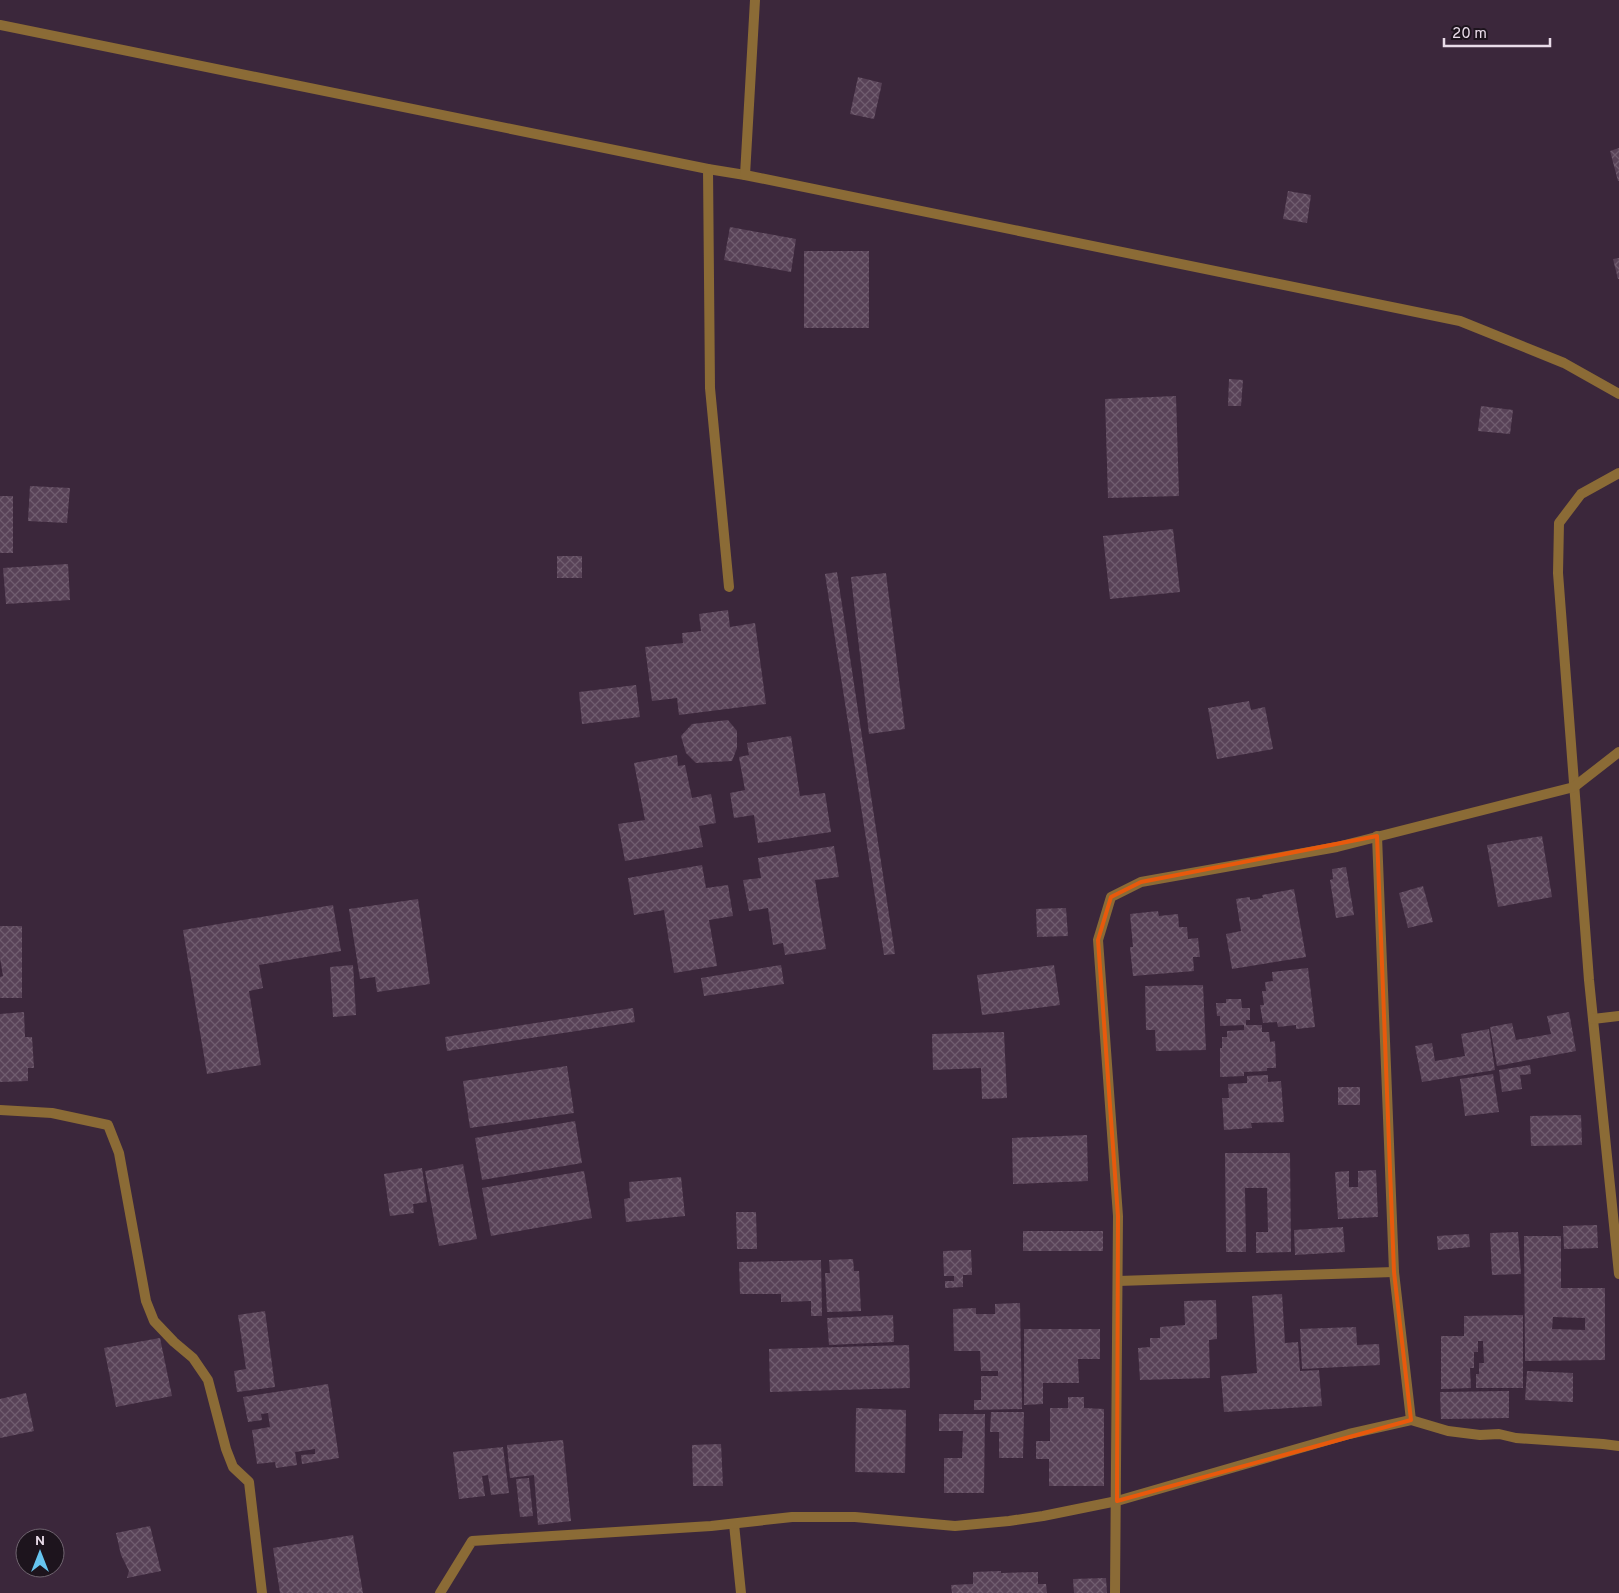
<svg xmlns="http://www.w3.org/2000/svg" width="1619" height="1593" font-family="Overpass,sans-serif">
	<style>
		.building { fill: url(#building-cross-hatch); fill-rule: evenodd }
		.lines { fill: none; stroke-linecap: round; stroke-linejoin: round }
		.minor { stroke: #8b6b36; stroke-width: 10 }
		.marked { fill: none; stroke: #e8590c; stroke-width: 4; stroke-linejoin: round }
	</style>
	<defs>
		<pattern id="building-cross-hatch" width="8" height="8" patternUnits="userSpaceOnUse" patternTransform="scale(1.25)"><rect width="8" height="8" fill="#584257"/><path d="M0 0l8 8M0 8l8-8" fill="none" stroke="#705d6f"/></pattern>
	</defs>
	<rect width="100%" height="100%" fill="#3b273b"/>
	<g class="building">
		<path d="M858,77L882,83L874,119L850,114Z"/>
		<path d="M1619,148V181H1618L1610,151Z"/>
		<path d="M1288,191L1311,195L1307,223L1283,219Z"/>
		<path d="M730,227L796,239L791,272L724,260Z"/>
		<rect x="804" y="251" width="65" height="77"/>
		<path d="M1619,258V279H1618L1613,259Z"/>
		<path d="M1229,379L1243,380L1241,406H1228Z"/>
		<path d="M1176,396L1179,496L1108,498L1105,399Z"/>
		<path d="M1481,406L1513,410L1510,434L1478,431Z"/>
		<path d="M30,486L70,488L67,523L28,521Z"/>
		<rect x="0" y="496" width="13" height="57"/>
		<path d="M1173,529L1180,592L1110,599L1103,536Z"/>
		<rect x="557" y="556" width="25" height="22"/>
		<path d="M68,564L70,600L6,604L3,568Z"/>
		<path d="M837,572L895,954L884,955L825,574Z"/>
		<path d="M886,573L905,729L869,734L851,577Z"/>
		<path d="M728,610L730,627L755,623L766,704L679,715L677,698L652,701L645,647L683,643L682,633L701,631L699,614Z"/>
		<path d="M636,685L640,717L582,724L579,692Z"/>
		<path d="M1249,701L1251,710L1265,707L1273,749L1217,759L1208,708Z"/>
		<path d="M728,720L737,731V748L732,761L696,763L686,753L681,736L692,724Z"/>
		<path d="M791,736L800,796L825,793L831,832L758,843L754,815L734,818L730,793L745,790L739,757L749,755L747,743Z"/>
		<path d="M677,755L678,766L685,765L692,798L711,794L716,823L699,826L703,847L625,861L618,824L645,820L634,763Z"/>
		<path d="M1542,836L1552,897L1498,907L1487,845Z"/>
		<path d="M834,846L839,877L815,880L826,949L785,955L783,943L773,945L768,908L749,911L743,880L761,878L758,858Z"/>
		<path d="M702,865L706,888L728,885L733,916L709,920L717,966L674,973L664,910L634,915L628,878Z"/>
		<path d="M1346,867L1354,915L1336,918L1330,880L1333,879L1332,869Z"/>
		<path d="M1423,886L1433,922L1408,928L1399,893Z"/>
		<path d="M1294,889L1306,957L1232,969L1226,934L1241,931L1236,899L1250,897V900L1263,898L1262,895Z"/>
		<path d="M418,899L430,984L377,992L375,977L360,979L349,909Z"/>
		<path d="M333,905L341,951L259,965L263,988L249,991L261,1065L207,1074L183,930Z"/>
		<path d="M1066,908L1068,936L1037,937L1036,909Z"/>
		<path d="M1158,911L1159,916L1178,914L1179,927H1187L1188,939L1198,938L1200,957H1193L1194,971L1133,976L1130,947H1133L1130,914Z"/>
		<path d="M0,926H22V998H0V977L3,976L0,958Z"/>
		<path d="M353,965L356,1015L333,1017L330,967Z"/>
		<path d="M781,965L784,984L704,996L701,978Z"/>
		<path d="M1054,965L1060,1005L982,1015L977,975Z"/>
		<path d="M1308,968L1315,1027L1296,1029V1025L1278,1027L1277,1022L1263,1023L1260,1005H1264L1262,991H1266L1265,982L1273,981L1272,972Z"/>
		<path d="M1203,985L1206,1050L1156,1051L1155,1030H1146L1145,986Z"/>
		<path d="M1226,999H1241L1242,1008H1250V1020H1246V1025H1262V1032H1269L1270,1042L1275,1041L1276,1068H1267V1071L1244,1072V1076L1220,1077V1048H1222V1037H1227V1031L1244,1030V1025L1220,1026V1016H1217L1216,1003H1226Z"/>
		<path d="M633,1008L635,1022L447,1051L445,1037Z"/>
		<path d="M24,1012L25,1037H32L34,1068H28V1081L0,1082V1014Z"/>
		<path d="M1569,1012L1576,1051L1497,1066L1490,1027L1512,1023L1516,1040L1551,1034L1547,1016Z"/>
		<path d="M1489,1029L1495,1070L1422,1082L1415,1046L1432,1043L1435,1061L1465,1056L1461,1034Z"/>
		<path d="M1004,1032L1007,1098L982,1099L981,1068L933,1070L932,1034Z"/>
		<path d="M1530,1065L1531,1074L1520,1075L1522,1089L1502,1092L1499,1070Z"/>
		<path d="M567,1066L574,1113L470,1128L463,1081Z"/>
		<path d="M1493,1074L1499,1112L1465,1116L1460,1079Z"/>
		<path d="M1268,1075V1082L1281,1081L1284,1122L1251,1123L1252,1128L1224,1130L1222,1098H1229L1228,1084L1247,1083V1076Z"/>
		<rect x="1338" y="1087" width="22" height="18"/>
		<path d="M1581,1115L1582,1145L1531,1146L1530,1116Z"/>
		<path d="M575,1121L582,1163L482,1180L475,1138Z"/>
		<path d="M1087,1135L1088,1181L1013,1184L1012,1138Z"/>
		<path d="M1225,1153H1290L1291,1252L1256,1253V1232H1268L1267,1188H1245L1246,1252H1226Z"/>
		<path d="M463,1164L477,1239L439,1246L425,1171Z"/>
		<path d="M422,1168L427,1202L413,1204L414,1213L390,1216L384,1174Z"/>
		<path d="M1376,1170L1378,1217L1338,1219L1335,1172L1349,1171V1187H1358V1171Z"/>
		<path d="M584,1171L592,1218L491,1236L482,1188Z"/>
		<path d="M681,1177L685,1216L626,1222L624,1199L630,1198L629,1182Z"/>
		<path d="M736,1212H756L757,1249H737Z"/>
		<path d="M1597,1225L1598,1248L1564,1249L1563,1226Z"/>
		<path d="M1343,1227L1345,1252L1295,1255L1294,1230Z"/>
		<rect x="1023" y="1231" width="80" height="20"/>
		<path d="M1518,1232L1521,1274L1492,1275L1490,1233Z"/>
		<path d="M1469,1234L1470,1247L1438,1250L1437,1236Z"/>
		<path d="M1524,1236H1561V1288H1605V1360L1525,1361ZM1553,1317L1585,1318V1330L1552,1329Z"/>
		<path d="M971,1250L972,1275H963V1287L945,1288V1281H954V1276H944L943,1251Z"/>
		<path d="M853,1259L854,1271H859L861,1311L827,1312L825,1273H830L829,1260Z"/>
		<path d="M821,1260L822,1316H811V1301L781,1302V1294H740L739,1262Z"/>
		<path d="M1282,1294L1285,1343L1298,1342L1300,1371L1319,1370L1322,1406L1224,1412L1221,1376L1257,1373L1252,1296Z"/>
		<path d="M1216,1300L1217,1339L1209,1340L1210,1378L1140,1380L1138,1348L1150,1347V1338H1160V1327L1185,1325L1184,1301Z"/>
		<path d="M1020,1303L1022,1409L974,1410V1400H981V1376H998V1371H981L980,1351H954L953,1309L976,1308V1314H995V1304Z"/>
		<path d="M265,1311L275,1387L237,1392L234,1371L246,1369L238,1315Z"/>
		<path d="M893,1315L894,1342L829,1345L827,1318Z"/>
		<path d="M1523,1315V1388H1476V1374H1479V1363H1484L1483,1341H1478V1352H1474V1368H1470L1471,1388L1441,1389V1336H1464V1316Z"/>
		<path d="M1356,1327L1357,1345L1379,1344L1380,1365L1302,1369L1300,1329Z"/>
		<path d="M1024,1329H1100V1359H1078L1079,1383H1043V1404L1024,1405Z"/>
		<path d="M160,1338L172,1396L116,1407L104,1348Z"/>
		<path d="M909,1345L910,1388L770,1392L769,1349Z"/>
		<path d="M1527,1371L1573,1373V1402L1525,1400Z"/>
		<path d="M328,1384L339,1458L302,1464L301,1455L315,1454V1449L295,1452L297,1465L276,1468L275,1462L257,1464L252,1430L270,1427L268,1413L261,1414L262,1420L248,1422L243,1397Z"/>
		<path d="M1509,1391V1418L1441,1419L1440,1392Z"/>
		<path d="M26,1393L34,1431L0,1438V1399Z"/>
		<path d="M1068,1397H1084V1408L1104,1409V1486H1049V1459H1036V1441H1050V1408H1068Z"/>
		<path d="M856,1408L906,1410L905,1473L855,1472Z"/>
		<path d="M991,1412H1024L1023,1458H999V1432H990Z"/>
		<path d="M939,1414H985L984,1493H944V1458H962L963,1431H939Z"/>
		<path d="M563,1440L571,1521L538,1525L534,1475L510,1478L507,1445Z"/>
		<path d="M721,1444L723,1486H693L692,1445Z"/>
		<path d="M503,1447L509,1493L491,1495L488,1475L482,1476L485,1496L459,1499L453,1452Z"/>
		<path d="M529,1478L533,1516L520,1517L516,1479Z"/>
		<path d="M150,1526L161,1571L127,1578L129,1571L121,1555L116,1533Z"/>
		<path d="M353,1535L363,1593H280L273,1548Z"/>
		<path d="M1001,1571V1573L1038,1572V1584H1046L1047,1593H952L951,1585L973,1584V1572Z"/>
		<path d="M1106,1578L1107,1593H1074L1073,1579Z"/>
	</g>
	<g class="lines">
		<g class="minor">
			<path d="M0,25L708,169L745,175L1460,321L1564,363L1619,394"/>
			<path d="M708,169L710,388L729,587"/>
			<path d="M745,175L755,0"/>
			<path d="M1619,473L1581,494L1559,523L1558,573L1589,980L1619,1274"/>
			<path d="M1377,836L1394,1272L1411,1420"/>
			<path d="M1593,1019L1619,1016"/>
			<path d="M0,1110L52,1113L108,1125L119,1153L146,1301L154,1321L174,1342L193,1358L208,1380L226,1449L233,1467L249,1482L262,1593"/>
			<path d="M1118,1281L1394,1272"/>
			<path d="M734,1524L741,1593"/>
			<path d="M440,1593L472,1541L711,1526L792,1517H855L955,1526L1009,1521L1043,1516L1117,1501L1349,1434L1411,1420L1448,1431L1480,1435L1499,1434L1516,1438L1603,1444L1619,1446"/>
			<path d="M1115,1593L1118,1216L1098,940L1111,897L1141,882L1337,847L1574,787L1619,752"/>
		</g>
	</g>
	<path class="marked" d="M1377,836L1394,1272L1411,1420L1117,1501L1118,1216L1098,940L1111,897L1141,882Z"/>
	<g transform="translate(40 1553)"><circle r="24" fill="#1d141d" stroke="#6f646f"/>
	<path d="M0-4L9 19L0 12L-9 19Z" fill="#66c4ef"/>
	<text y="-8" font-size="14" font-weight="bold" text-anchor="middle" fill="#e9dce9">N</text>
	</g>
	<path d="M1444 38v8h106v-8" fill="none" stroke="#e9dce9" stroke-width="2.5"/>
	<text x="1452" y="38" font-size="15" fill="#e9dce9" stroke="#1d141d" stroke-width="4" paint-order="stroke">20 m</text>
</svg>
